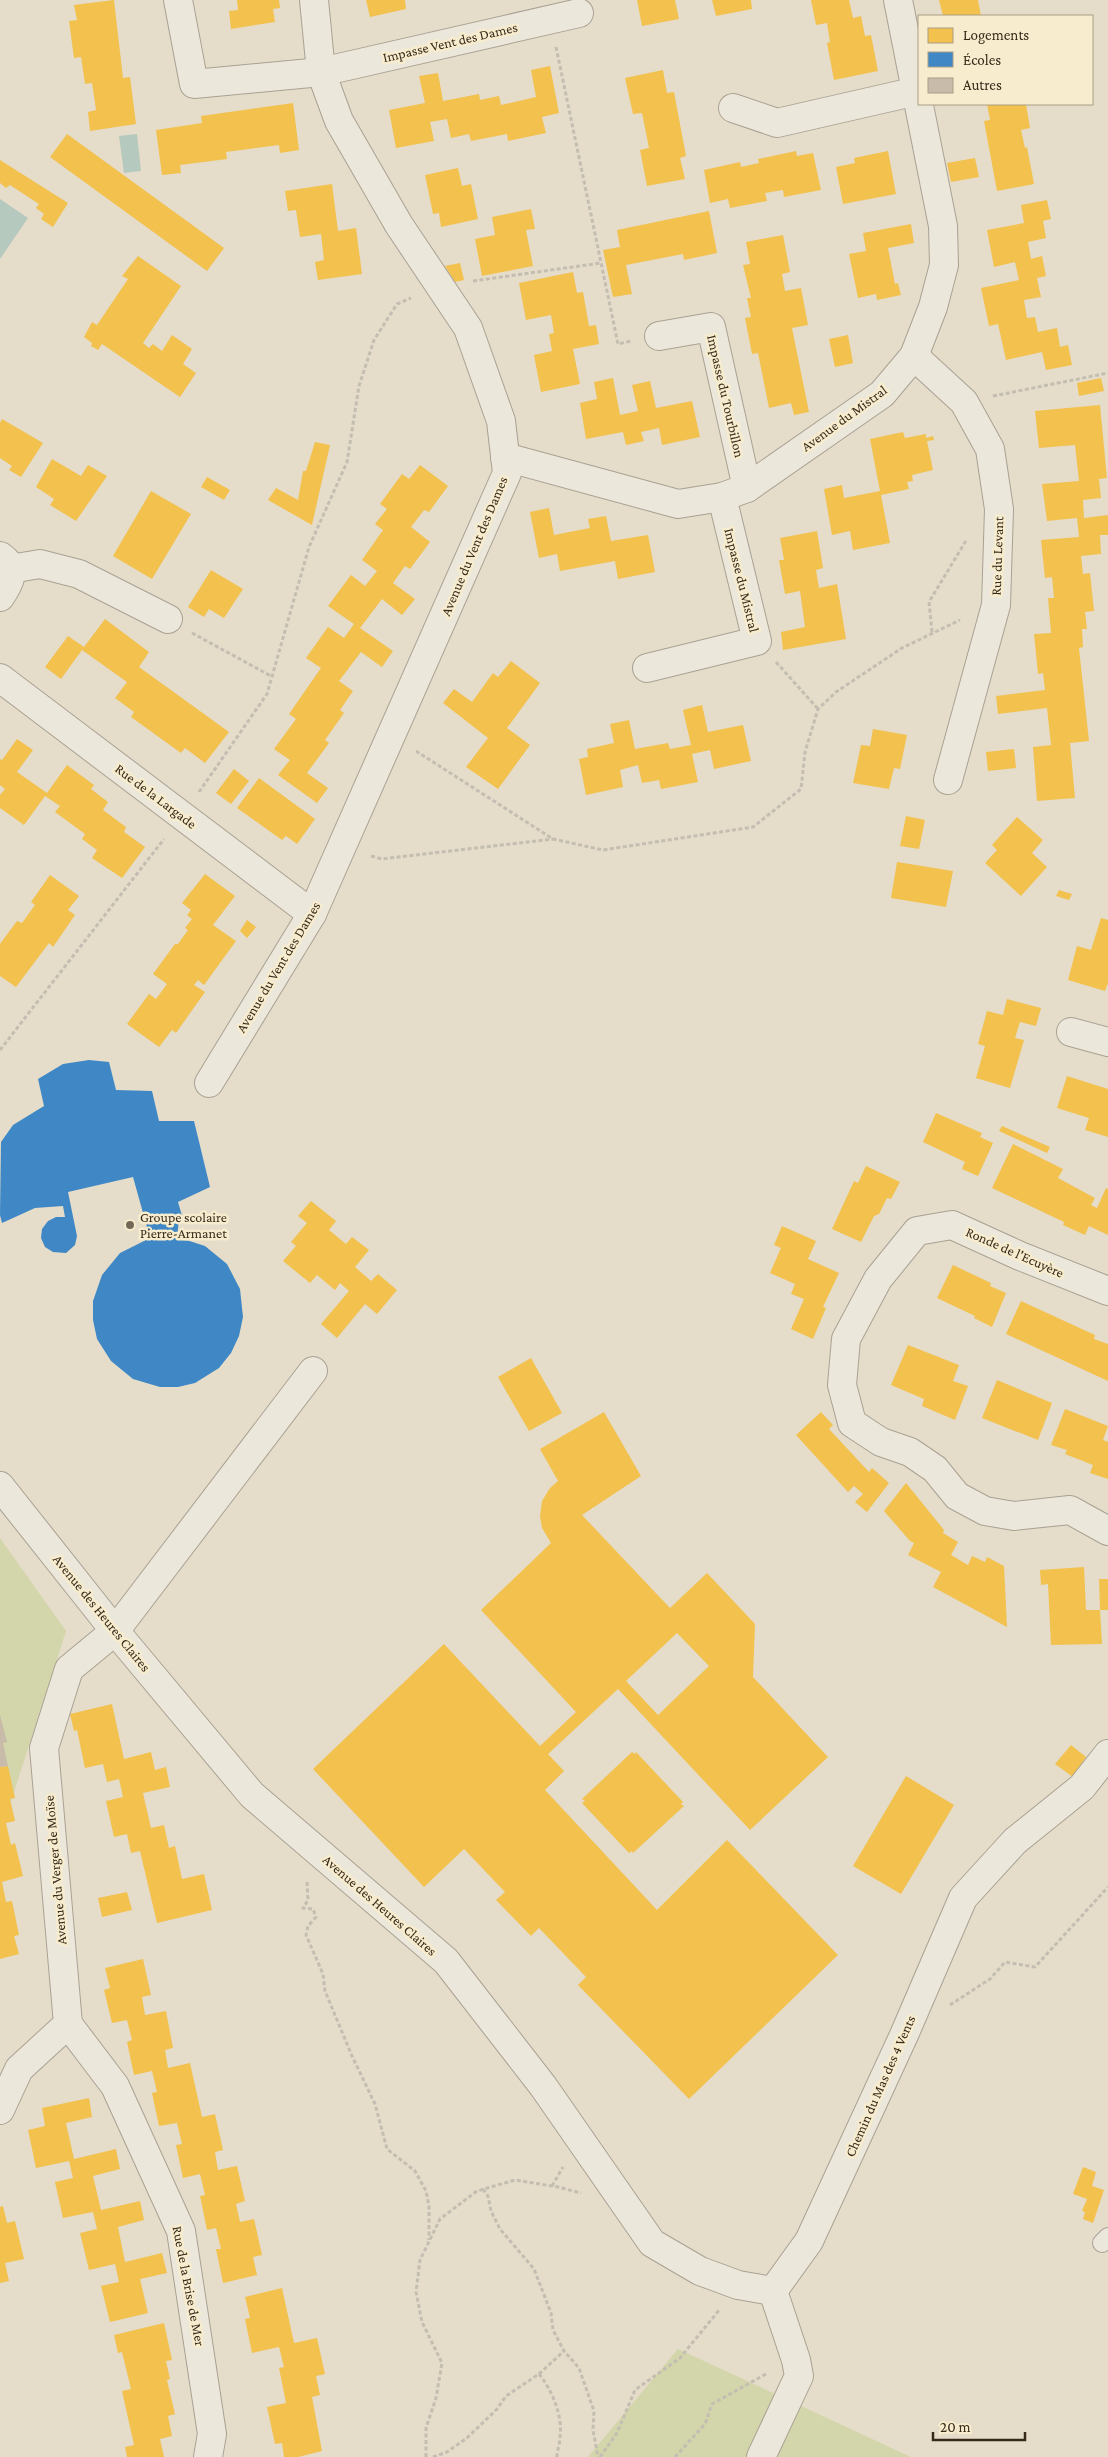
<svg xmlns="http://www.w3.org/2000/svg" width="1108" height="2457" font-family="'Crimson Pro',serif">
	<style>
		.green { fill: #d3d5aa }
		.water { fill: #b5c9be }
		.homes { fill: #f2c14e; fill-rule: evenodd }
		.schools { fill: #3f88c5 }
		.building { fill: #c8bbaa }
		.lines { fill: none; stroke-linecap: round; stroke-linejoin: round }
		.lane-casing { stroke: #a9a193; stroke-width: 20 }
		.street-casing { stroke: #a9a193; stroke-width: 30 }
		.path { stroke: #c4beb2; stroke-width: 3; stroke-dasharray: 4 2.5; stroke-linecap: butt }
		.lane { stroke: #ece7db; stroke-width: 18 }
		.street { stroke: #ece7db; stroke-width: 28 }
		.poi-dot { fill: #746958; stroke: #f7eccd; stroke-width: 2 }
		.labels { text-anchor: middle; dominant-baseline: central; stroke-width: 5; stroke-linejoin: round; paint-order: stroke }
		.street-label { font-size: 14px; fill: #372a1b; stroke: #f7eccd }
		.poi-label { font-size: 14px; fill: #372a1b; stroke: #f7eccd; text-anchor: start }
	</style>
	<rect width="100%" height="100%" fill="#e5ddc9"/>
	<g class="green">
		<path d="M0,1538L66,1631L0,1835Z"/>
		<path d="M678,2349L911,2457H588Z"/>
	</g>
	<g class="water">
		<path d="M137,134L141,171L124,173L119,136Z"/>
		<path d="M0,199L28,218L0,259Z"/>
	</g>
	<g class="homes">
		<path d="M114,0L123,78L130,77L136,124L90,131L88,112L96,110L92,83L85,84L81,57L74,58L69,21L77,20L74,5Z"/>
		<path d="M237,0H279L280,8L273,9L275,22L231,29L229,11L238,10Z"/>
		<path d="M366,0H405L406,9L370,17Z"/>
		<path d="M637,0H675L679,19L642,26Z"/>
		<path d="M712,0H751L752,9L716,16Z"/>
		<path d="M811,0H849L853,18L861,16L865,36L871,35L878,71L834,80L827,43L830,42L827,23L816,25Z"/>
		<path d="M939,0H978L981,16H943Z"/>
		<path d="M550,66L559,113L542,117L546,133L508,141L507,134L471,141L469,134L451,138L447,119L430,122L434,141L396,148L389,110L425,103L419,76L438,73L443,101L479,94L480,100L499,96L501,105L536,97L531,70Z"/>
		<path d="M663,70L667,93L674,92L686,156L680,158L685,179L647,186L640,150L649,148L642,113L633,114L625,78Z"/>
		<path d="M293,103L299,150L280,153L279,145L226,152L227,159L180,165L181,173L162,175L156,130L202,123L201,116Z"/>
		<path d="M987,104H1026L1030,128L1021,130L1025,148L1027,147L1034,184L997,191L984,121L990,120Z"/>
		<path d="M67,134L224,248L207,271L50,157Z"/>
		<path d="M796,151L797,156L813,153L821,190L784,197L783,190L765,193L767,201L730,208L728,199L710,203L704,170L740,162L741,167L759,163L758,159Z"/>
		<path d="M888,151L896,194L843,204L836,167L855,163L854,158Z"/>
		<path d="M975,158L979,177L951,182L947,163Z"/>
		<path d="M0,160L68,203L53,227L41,219L44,214L36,208L39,204L10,185L6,188L0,183Z"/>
		<path d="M458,168L462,186L471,184L478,219L441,227L439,213L433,214L425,175Z"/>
		<path d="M332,184L338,231L356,228L362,274L318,280L315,262L324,260L321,234L300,237L296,210L288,211L285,191Z"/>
		<path d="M1047,200L1051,219L1043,221L1046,238L1028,242L1031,259L1042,256L1046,276L1037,278L1041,297L1024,300L1027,318L1035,317L1038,332L1057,328L1060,347L1068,345L1072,365L1046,370L1042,352L1006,360L998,324L989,326L981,288L1019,280L1015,262L994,267L987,230L1024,223L1021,205Z"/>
		<path d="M531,209L535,229L526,230L533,266L482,276L475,239L495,235L492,217Z"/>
		<path d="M709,211L717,253L684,260L683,254L626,265L632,294L613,297L603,250L620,247L617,230Z"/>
		<path d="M911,224L914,243L888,248L895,284L898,283L901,295L877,300L876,294L858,298L849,254L866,251L863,233Z"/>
		<path d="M783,235L790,272L782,274L785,291L801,288L808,325L792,328L809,412L794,415L791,403L769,408L758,353L752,354L745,318L751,317L747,298H751L743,265L750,264L746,242Z"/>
		<path d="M138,256L181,286L143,343L149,348L153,344L162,351L172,335L192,349L183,364L196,373L180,397L102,344L98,350L91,346L92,343L84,337L92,322L97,325L128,279L122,276Z"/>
		<path d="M460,263L464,280L455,282L445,266Z"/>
		<path d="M573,272L577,293L583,292L589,326L596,325L599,344L573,349L580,384L541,392L534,355L552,351L549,334L554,333L551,315L526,320L519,283Z"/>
		<path d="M848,335L853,363L835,367L829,339Z"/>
		<path d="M613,378L620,415L638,411L632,385L650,381L656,408L692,401L700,437L662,445L659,428L641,432L644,441L626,445L623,432L586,439L580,403L597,399L594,382Z"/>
		<path d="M1101,378L1104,391L1079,396L1077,383Z"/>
		<path d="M1100,405L1107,478L1099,479L1101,498L1083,500L1084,518L1108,515V535H1100L1101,554L1081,556L1083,574L1090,573L1094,611L1085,612L1087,629H1082L1083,647L1079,648L1089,741L1070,743L1075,798L1037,801L1033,747L1051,745L1047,708L998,714L996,696L1045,690L1043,673L1038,674L1034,634L1051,633L1048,598H1054L1052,577L1045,578L1041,540L1079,537L1077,518L1047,521L1042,484L1079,481L1075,445L1039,448L1035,411Z"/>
		<path d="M2,419L43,443L21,477L9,470L12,466L0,458V423Z"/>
		<path d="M903,432L905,438L926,434V438L933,436L934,440L927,441L933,470L912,475L913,481L907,482L909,489L881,495L890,543L853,550L850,531L832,535L824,489L842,485L844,498L880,491L870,439Z"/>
		<path d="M315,442L330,445L312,525L268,500L276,488L298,500L303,471H306Z"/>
		<path d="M52,459L81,476L88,465L107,476L76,521L50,505L54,499L36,487Z"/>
		<path d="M420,465L448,486L429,512L424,510L411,527L430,542L410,569L405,566L393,583L415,599L402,615L382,599L360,628L393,651L382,667L361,652L339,681L353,691L340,710L344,713L325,740L329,743L307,773L328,788L317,803L278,775L290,760L274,749L296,719L289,714L321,668L306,658L328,627L344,638L354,624L328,606L351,575L365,586L377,571L362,560L383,530L375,524L387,509L380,504L402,474L409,479Z"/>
		<path d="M207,477L230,490L224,500L201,487Z"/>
		<path d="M151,491L191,514L152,579L113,556Z"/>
		<path d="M549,508L554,535L590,528L588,519L606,516L611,541L648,535L655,572L618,579L615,561L560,571L557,554L539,558L530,512Z"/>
		<path d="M817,531L823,568L816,570L819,588L837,584L846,639L783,650L781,632L805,627L800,591L785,594L779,560H784L780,538Z"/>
		<path d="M211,570L243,589L224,618L209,609L204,617L188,607Z"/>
		<path d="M105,619L149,652L139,667L229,732L205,763L185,748L181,753L131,717L134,712L115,698L127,682L82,650L61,679L45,667L68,636L84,647Z"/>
		<path d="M511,661L540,683L507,728L530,745L498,789L466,767L488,738L443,703L454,689L472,702L493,673L498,677Z"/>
		<path d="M702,705L708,732L743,725L751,761L714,769L710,750L692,754L698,782L661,789L659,780L642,783L638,765L620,770L623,787L586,795L579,759L588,757L587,749L614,743L610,724L629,720L635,749L668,743L670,749L691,745L683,710Z"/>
		<path d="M873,729L907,735L900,769L894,768L889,789L853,783L861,745L870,746Z"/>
		<path d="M17,739L33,750L17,772L47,793L67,765L94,785L91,789L108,802L103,810L126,827L124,832L145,847L122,878L92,858L97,850L82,839L85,834L55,812L60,806L45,796L24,825L0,808V795L5,789L0,785V759L2,760Z"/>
		<path d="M1014,749L1016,768L988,771L986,752Z"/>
		<path d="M234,769L249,781L231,804L216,793Z"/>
		<path d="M259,778L315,819L297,844L286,836L282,840L237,808Z"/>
		<path d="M906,816L925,820L919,849L900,846Z"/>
		<path d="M1017,817L1043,840L1032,853L1047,867L1021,896L985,863L997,850L992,845Z"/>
		<path d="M897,862L953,871L946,907L891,898Z"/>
		<path d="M205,874L235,896L213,925L236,941L204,985L198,980L194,985L205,992L176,1033L172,1030L159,1047L127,1024L149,994L156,999L167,984L153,974L175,944H178L188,930L185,928L192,919L187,915L191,910L182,903Z"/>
		<path d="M50,875L79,896L68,910L75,915L53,947L49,943L16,987L0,976V944L17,921L22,923L35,905L31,902Z"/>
		<path d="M1059,890L1072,894L1069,900L1056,896Z"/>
		<path d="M1101,918L1108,920V983L1105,991L1068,980L1077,946L1091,950Z"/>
		<path d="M247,920L256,927L247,938L240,931Z"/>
		<path d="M1007,999L1041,1008L1036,1026L1020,1022L1015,1038L1024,1040L1010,1088L976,1078L985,1046L978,1044L987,1011L1003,1015Z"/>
		<path d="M1067,1076L1108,1089V1137L1085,1130L1089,1118L1057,1108Z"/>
		<path d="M936,1113L982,1133L980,1137L993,1143L978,1176L962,1169L965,1162L923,1142Z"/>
		<path d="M1002,1126L1050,1147L1047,1153L999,1131Z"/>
		<path d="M1013,1144L1063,1169L1058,1178L1095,1198L1091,1205L1097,1208L1106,1188L1108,1189V1235L1089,1226L1085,1235L1063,1225L1064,1222L992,1188Z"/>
		<path d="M866,1166L900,1182L891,1199L887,1198L879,1214L874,1216L861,1242L832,1229L854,1181L858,1183Z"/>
		<path d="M311,1201L336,1221L329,1230L346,1244L352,1237L369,1250L355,1267L371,1281L378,1274L397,1290L377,1314L365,1304L337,1338L321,1324L349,1291L340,1283L335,1290L317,1275L310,1283L283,1261L296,1246L291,1242L307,1223L298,1216Z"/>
		<path d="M782,1226L816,1241L808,1259L839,1273L823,1307L826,1308L813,1339L791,1329L804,1299L791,1294L795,1284L770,1273L781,1248L774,1245Z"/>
		<path d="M953,1265L991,1283L990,1286L1006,1293L992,1327L974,1318L975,1316L937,1298Z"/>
		<path d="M1021,1301L1095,1335L1094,1339L1108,1344V1381L1006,1334Z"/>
		<path d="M908,1345L959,1365L953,1381L968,1386L955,1420L922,1406L924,1399L891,1385Z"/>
		<path d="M531,1358L562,1413L529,1431L498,1377Z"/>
		<path d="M997,1380L1052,1403L1038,1440L982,1418Z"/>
		<path d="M1065,1409L1108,1426L1103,1440L1108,1442V1479L1090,1473L1093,1465L1065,1454L1067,1450L1051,1445Z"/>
		<path d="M604,1412L641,1476L582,1515L670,1608L707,1573L755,1624L753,1677L828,1757L750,1830L618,1689L548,1754L564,1771L545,1790L657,1910L727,1840L838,1955L689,2099L578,1985L586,1977L539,1928L531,1936L496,1900L505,1892L464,1849L424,1887L313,1769L444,1644L540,1746L576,1712L481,1610L551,1543L542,1528L540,1516L542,1501L550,1488L558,1481L540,1449ZM677,1633L709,1666L658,1715L626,1681Z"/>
		<path d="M821,1412L833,1425L829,1429L869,1472L872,1468L889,1483L867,1512L855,1502L863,1494L854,1486L848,1492L796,1435Z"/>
		<path d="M906,1483L944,1530L943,1533L958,1542L951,1555L968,1565L972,1556L985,1562L987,1557L1004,1566L1007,1627L933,1587L941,1572L908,1555L914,1543L910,1541L884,1511Z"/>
		<path d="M1084,1567L1086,1610H1100L1102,1644L1051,1645L1048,1584L1041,1585L1040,1570Z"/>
		<path d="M1099,1579H1108V1610H1100Z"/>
		<path d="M112,1704L124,1759L151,1752L155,1770L166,1767L170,1787L143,1793L151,1828L164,1825L169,1848L175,1846L182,1879L204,1874L212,1910L157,1923L140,1851L131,1853L127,1834L114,1837L106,1801L123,1797L119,1779L107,1782L103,1764L85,1768L77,1730L74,1731L70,1714Z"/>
		<path d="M1071,1745L1086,1757L1073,1777L1055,1764Z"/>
		<path d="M632,1752L635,1754L636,1752L683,1802L681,1804L684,1806L633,1853L632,1851L629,1853L582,1803L585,1801L582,1799Z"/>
		<path d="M8,1766L15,1798L10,1799L15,1821L6,1823L11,1845L15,1843L23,1876L2,1882L6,1902L12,1901L19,1935L14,1936L19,1954L0,1959V1767Z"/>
		<path d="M906,1776L954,1805L901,1894L853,1866Z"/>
		<path d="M127,1892L132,1910L102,1917L98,1898Z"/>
		<path d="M143,1959L151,1995L142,1997L145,2015L166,2011L173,2048L165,2050L168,2068L190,2063L202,2117L215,2114L223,2150L215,2152L218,2170L237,2166L245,2201L236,2204L240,2222L254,2219L262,2255L253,2257L257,2275L223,2283L216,2249H221L216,2228L207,2230L200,2196L205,2195L200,2174L183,2178L176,2145L182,2144L177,2123L159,2126L152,2093L157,2092L152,2071L134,2075L127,2042L132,2040L127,2020L112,2023L104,1990L110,1988L105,1968Z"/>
		<path d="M89,2098L92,2117L66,2123L74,2159L116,2149L120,2169L93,2176L101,2210L140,2201L144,2220L118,2227L125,2262L162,2253L167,2273L140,2279L148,2313L110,2322L101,2286L119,2282L115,2264L89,2270L80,2233L97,2229L93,2212L63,2218L55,2182L73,2178L69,2161L36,2168L28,2130L45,2126L42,2108Z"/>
		<path d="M1083,2167L1096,2172L1092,2186L1104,2190L1093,2223L1083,2219L1085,2212L1082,2211L1087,2199L1073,2194Z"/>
		<path d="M3,2206L7,2223L15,2221L24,2259L5,2263L9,2281L0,2283V2207Z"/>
		<path d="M282,2288L294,2343L317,2338L325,2374L316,2376L320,2395L312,2397L322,2451L298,2457H284L282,2443L275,2444L267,2407L286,2403L279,2368L284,2367L279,2347L252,2353L245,2319L250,2318L245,2297Z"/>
		<path d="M164,2323L172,2360L166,2361L170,2379L167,2380L175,2414L168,2416L172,2436L160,2439L164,2457H127L125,2447L134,2445L122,2391L131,2389L122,2352L118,2353L114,2335Z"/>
	</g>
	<path class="schools" d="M89,1060L109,1062L116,1090L152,1091L159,1121H194L210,1187L178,1202L183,1219L179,1220L177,1237L205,1246L227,1264L240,1289L243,1317L239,1336L231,1353L219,1368L195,1383L178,1387H160L133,1379L111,1361L97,1339L93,1320V1301L102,1275L120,1253L150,1238L133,1177L68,1192L77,1236L75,1245L66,1253L53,1252L45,1247L41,1238L42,1229L48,1221L56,1217H65L63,1206L35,1208L2,1223L0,1215L1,1142L13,1125L44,1106L38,1079L63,1064Z"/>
	<path class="building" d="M0,1715L7,1742L3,1743L8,1766L0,1767Z"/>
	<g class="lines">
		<g class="lane-casing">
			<path id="lane" d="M1102,2243L1108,2237"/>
		</g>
		<g class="street-casing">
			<g id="street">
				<path d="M178,0L194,84L321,72L579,13"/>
				<path d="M733,108L777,123L917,91"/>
				<path d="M659,336L711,327L747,488"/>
				<path d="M914,356L964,402L990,449L999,509L996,605L948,780"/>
				<path d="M505,457L678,504L722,497L747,488L882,394L914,356L933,307L944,265L943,226L898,0"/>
				<path d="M0,556C18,568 10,583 0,597"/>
				<path d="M10,569L40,564L79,574L168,619"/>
				<path d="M647,668L757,641L722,497"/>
				<path d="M0,678L312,914"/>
				<path d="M1071,1032L1108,1042"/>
				<path d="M209,1083L312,914L507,473L501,421L468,328L399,225L339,121L321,72L314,0"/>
				<path d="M1108,1291L1020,1256L952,1225L917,1231L878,1279L846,1339L842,1385L852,1423L881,1442L910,1452L935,1469L957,1496L985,1511L1014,1516L1070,1510L1108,1531"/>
				<path d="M0,1486L115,1631L252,1795L446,1961L543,2086L652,2243L700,2271L738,2285L773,2291"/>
				<path d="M68,2024L115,2086L181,2231L212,2434L208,2457"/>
				<path d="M0,2110L19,2069L68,2024L44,1748L69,1669L115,1631L313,1371"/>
				<path d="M773,2291L809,2241L904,2035L963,1898L1015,1841L1082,1787L1108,1754"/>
				<path d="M761,2457L799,2376L796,2360L773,2291"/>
			</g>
		</g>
		<g class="path">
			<path d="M556,47L618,344L631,341"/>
			<path d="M473,281L601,263"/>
			<path d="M993,396L1108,373"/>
			<path d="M932,632L929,602L967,539"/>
			<path d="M192,633L271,676"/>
			<path d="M776,662L818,709"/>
			<path d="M416,751L553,839L603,850L753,827L801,789L805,752L818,709L836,692L902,648L960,620"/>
			<path d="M199,792L267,694L309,547L347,462L359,386L374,340L397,304L411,298"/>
			<path d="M371,856L382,859L553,839"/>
			<path d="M0,1050L164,839"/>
			<path d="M307,1882L308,1900L303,1908L313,1909L316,1917L308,1926L306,1935L323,1974L325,1991L352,2056L375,2104L387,2149L415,2171L426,2191L429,2206V2240"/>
			<path d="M950,2005L990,1979L1005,1962L1035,1967L1108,1887"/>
			<path d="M552,2186L563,2167"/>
			<path d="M483,2189L488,2196L491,2211L500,2229L534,2269L551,2313L553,2330L564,2351L579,2368L594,2411L593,2430L598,2457"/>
			<path d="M539,2374C552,2390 563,2416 560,2437C560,2444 557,2450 557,2457"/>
			<path d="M426,2457V2428L436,2398L442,2363L422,2322L416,2292L420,2260L440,2219L477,2191L515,2180L558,2187L581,2193"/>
			<path d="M433,2457L447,2452L467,2438L497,2409L506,2396L539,2374L564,2351"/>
			<path d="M600,2457L617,2433L635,2390L680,2358L720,2309"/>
			<path d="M675,2457L705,2424L712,2404L766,2374"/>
		</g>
		<use href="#lane" class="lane"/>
		<use href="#street" class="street"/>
	</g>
	<circle class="poi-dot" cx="130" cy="1225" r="5"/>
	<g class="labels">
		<g class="street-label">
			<text transform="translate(450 42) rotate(-13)">Impasse Vent des Dames</text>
			<text transform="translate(726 396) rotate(77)">Impasse du Tourbillon</text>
			<text transform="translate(844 418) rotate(-36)">Avenue du Mistral</text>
			<text transform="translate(474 546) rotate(-67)">Avenue du Vent des Dames</text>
			<text transform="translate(997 556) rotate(-88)">Rue du Levant</text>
			<text transform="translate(742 580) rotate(76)">Impasse du Mistral</text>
			<text transform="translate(156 796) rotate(37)">Rue de la Largade</text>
			<text transform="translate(278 967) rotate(-59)">Avenue du Vent des Dames</text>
			<text transform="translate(1015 1252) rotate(24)">Ronde de l'Ecuyère</text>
			<text transform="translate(102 1613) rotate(51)">Avenue des Heures Claires</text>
			<text transform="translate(55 1870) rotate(-95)">Avenue du Verger de Moïse</text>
			<text transform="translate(380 1905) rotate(41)">Avenue des Heures Claires</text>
			<text transform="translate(880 2086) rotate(-66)">Chemin du Mas des 4 Vents</text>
			<text transform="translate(189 2286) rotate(79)">Rue de la Brise de Mer</text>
		</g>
		<g class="poi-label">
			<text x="140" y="1217">Groupe scolaire<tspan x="140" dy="16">Pierre-Armanet</tspan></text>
		</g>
	</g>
	<rect x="918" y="15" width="175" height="90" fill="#f7eccd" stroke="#aa9e86"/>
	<rect x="928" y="28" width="25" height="15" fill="#f2c14e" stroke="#aa9e86"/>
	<text x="963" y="40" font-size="15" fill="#372a1b">Logements</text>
	<rect x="928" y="52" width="25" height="15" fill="#3f88c5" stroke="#aa9e86"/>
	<text x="963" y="65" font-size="15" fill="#372a1b">Écoles</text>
	<rect x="928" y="78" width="25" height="15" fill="#c8bbaa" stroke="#aa9e86"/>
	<text x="963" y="90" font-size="15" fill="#372a1b">Autres</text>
	<path d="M933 2432v8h92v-8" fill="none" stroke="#372a1b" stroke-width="2.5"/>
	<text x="940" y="2432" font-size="15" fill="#372a1b" stroke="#f7eccd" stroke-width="4" paint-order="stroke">20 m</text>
</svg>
